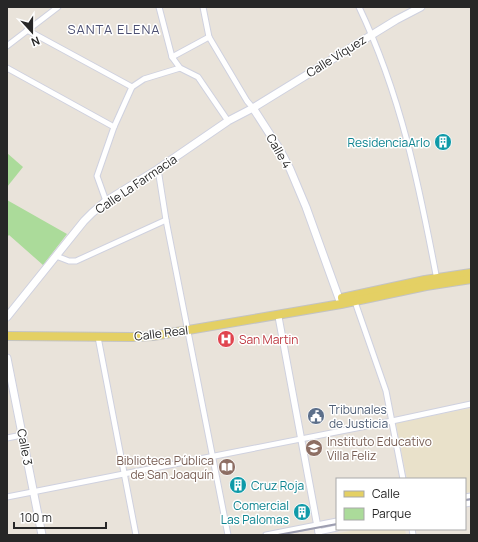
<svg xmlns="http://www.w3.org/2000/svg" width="478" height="542" font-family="Manrope,sans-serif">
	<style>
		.education { fill: #e9e1ca }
		.green { fill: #abdb9a }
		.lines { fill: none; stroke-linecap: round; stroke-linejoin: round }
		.minor-casing { stroke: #cfd1df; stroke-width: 7 }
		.tertiary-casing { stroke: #cfd1df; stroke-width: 8 }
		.secondary-casing { stroke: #cfd1df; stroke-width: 9 }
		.primary-casing { stroke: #c3c3c3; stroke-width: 10 }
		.minor { stroke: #fff; stroke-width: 5 }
		.tertiary { stroke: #fff; stroke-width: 6 }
		.secondary { stroke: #fff; stroke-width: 7 }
		.primary { stroke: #e4d064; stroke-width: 8 }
		.rail { stroke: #9d9eb0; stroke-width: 2 }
		.labels { text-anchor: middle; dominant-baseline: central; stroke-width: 3; stroke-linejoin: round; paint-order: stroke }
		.street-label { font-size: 12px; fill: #272727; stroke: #fff }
		.culture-label { font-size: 12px; fill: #0d838f; stroke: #fff; text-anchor: end }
		.health-label { font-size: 12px; fill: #be3a42; stroke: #fff; text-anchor: start }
		.service-label { font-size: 12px; fill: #4e5e75; stroke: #fff; text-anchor: start }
		.education-label { font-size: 12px; fill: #785e54; stroke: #fff; text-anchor: start }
		.neighbourhood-label { font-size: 13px; letter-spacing: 1px; fill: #4c5073; stroke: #fff }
	</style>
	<rect width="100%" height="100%" fill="#e9e3da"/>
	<g class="education">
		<path d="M471,408V492L465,493V479H407L396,423Z"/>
		<path d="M359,529H405L406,535H330Z"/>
	</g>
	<g class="green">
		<path d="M7,153L23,167L7,187Z"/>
		<path d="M7,200L67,234L43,265L9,235L7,237Z"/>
	</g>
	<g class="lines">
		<g class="minor-casing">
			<g id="minor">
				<path d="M159,7L172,57L180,68L198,77L228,121"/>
				<path d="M203,7L209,37L247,101L253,108"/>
				<path d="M359,7C401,95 419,185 437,280"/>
				<path d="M27,30L132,87"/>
				<path d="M7,46L58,7"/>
				<path d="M172,57L209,37"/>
				<path d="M7,68L114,127"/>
				<path d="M158,169L166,220L228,535"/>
				<path d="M106,201L97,176L114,127L132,87L144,79L180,68"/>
				<path d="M56,256L69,261H76L166,220"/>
				<path d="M354,299L386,391L403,479"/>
				<path d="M98,337L136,535"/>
				<path d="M7,438L22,435"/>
				<path d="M7,497L392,421L471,404"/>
				<path d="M465,497L471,496"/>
				<path d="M465,504L471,503"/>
				<path d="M412,529L413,535"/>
				<path d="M318,532L337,528"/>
				<path d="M266,535L337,521"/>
			</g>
		</g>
		<g class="tertiary-casing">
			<path id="tertiary" d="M278,314L319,535"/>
		</g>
		<g class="secondary-casing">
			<g id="secondary">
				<path d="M253,108L280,150L290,169L306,207L341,304"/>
				<path d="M7,317L84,221L92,213L106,201L158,169L228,121L253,108L396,20L421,7"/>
				<path d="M7,358L42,535"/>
			</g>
		</g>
		<g class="primary-casing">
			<g id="primary">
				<path d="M342,298L425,280L471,273"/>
				<path d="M7,336L132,337L153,336L341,304L426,286L471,279"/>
			</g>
		</g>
		<use href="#minor" class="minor"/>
		<use href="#tertiary" class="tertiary"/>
		<use href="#secondary" class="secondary"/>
		<use href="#primary" class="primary"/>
		<g class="rail">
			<path d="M465,500L471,499"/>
			<path d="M278,535L337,524"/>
		</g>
	</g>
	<defs>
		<g id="building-disc" transform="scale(0.9)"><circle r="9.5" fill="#0f9aa8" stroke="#fff"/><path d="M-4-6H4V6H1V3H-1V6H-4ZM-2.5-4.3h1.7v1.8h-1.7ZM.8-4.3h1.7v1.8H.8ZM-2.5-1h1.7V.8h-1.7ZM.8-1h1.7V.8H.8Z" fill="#fff"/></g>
		<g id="hospital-disc" transform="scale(0.9)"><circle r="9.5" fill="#e0444e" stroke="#fff"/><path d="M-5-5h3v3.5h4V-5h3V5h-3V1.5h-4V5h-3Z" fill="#fff"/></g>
		<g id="civic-disc" transform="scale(0.9)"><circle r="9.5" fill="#5c6f8a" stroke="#fff"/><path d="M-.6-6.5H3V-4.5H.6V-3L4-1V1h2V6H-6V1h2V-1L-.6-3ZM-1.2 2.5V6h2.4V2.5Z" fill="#fff"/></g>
		<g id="university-disc" transform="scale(0.9)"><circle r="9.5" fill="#8d6e63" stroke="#fff"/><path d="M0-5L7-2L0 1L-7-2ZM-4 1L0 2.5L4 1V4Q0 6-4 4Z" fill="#fff"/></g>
		<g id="library-disc" transform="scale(0.9)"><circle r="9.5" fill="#8d6e63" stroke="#fff"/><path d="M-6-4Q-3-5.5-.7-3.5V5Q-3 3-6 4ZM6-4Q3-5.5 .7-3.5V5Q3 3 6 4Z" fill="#fff"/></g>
	</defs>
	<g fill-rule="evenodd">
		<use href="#building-disc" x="443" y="142"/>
		<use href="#hospital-disc" x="226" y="339"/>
		<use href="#civic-disc" x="316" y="416"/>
		<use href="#university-disc" x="314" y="448"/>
		<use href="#library-disc" x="227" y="467"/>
		<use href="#building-disc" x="238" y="485"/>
		<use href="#building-disc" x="302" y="512"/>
	</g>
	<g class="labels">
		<g class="street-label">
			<text transform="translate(336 56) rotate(-32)">Calle Víquez</text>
			<text transform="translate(279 151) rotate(60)">Calle 4</text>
			<text transform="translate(136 184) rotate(-34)">Calle La Farmacia</text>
			<text transform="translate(161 333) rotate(-7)">Calle Real</text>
			<text transform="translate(25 447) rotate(79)">Calle 3</text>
		</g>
		<g class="culture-label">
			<text x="430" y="142">ResidenciaArlo</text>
			<text x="251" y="485" text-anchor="start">Cruz Roja</text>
			<text x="289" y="505">Comercial<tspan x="289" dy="14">Las Palomas</tspan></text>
		</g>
		<g class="health-label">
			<text x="239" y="339">San Martin</text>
		</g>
		<g class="service-label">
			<text x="329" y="409">Tribunales<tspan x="329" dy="14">de Justicia</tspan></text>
		</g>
		<g class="education-label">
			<text x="327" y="441">Instituto Educativo<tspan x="327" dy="14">Villa Feliz</tspan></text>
			<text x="214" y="460" text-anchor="end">Biblioteca Pública<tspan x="214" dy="14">de San Joaquín</tspan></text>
		</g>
		<g class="neighbourhood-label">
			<text x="114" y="29">SANTA ELENA</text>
		</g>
	</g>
	<rect width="478" height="542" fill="none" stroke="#272727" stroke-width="16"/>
	<rect x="336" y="478" width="130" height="52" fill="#ffffff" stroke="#a9a9a9"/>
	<rect x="344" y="491" width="20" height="6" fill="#e4d064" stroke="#a9a9a9"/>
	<text x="372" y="498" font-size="12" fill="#272727">Calle</text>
	<rect x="344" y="508" width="20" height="12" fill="#abdb9a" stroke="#a9a9a9"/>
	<text x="372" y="518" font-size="12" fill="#272727">Parque</text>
	<g transform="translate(32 32) rotate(159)" stroke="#ffffff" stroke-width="3" paint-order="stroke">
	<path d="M0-3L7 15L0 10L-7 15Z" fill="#272727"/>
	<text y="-6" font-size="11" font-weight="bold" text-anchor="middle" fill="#272727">N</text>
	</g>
	<path d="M14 522v6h92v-6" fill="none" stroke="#272727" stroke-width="2"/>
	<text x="20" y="522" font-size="12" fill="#272727" stroke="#ffffff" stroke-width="3" paint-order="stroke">100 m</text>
</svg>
